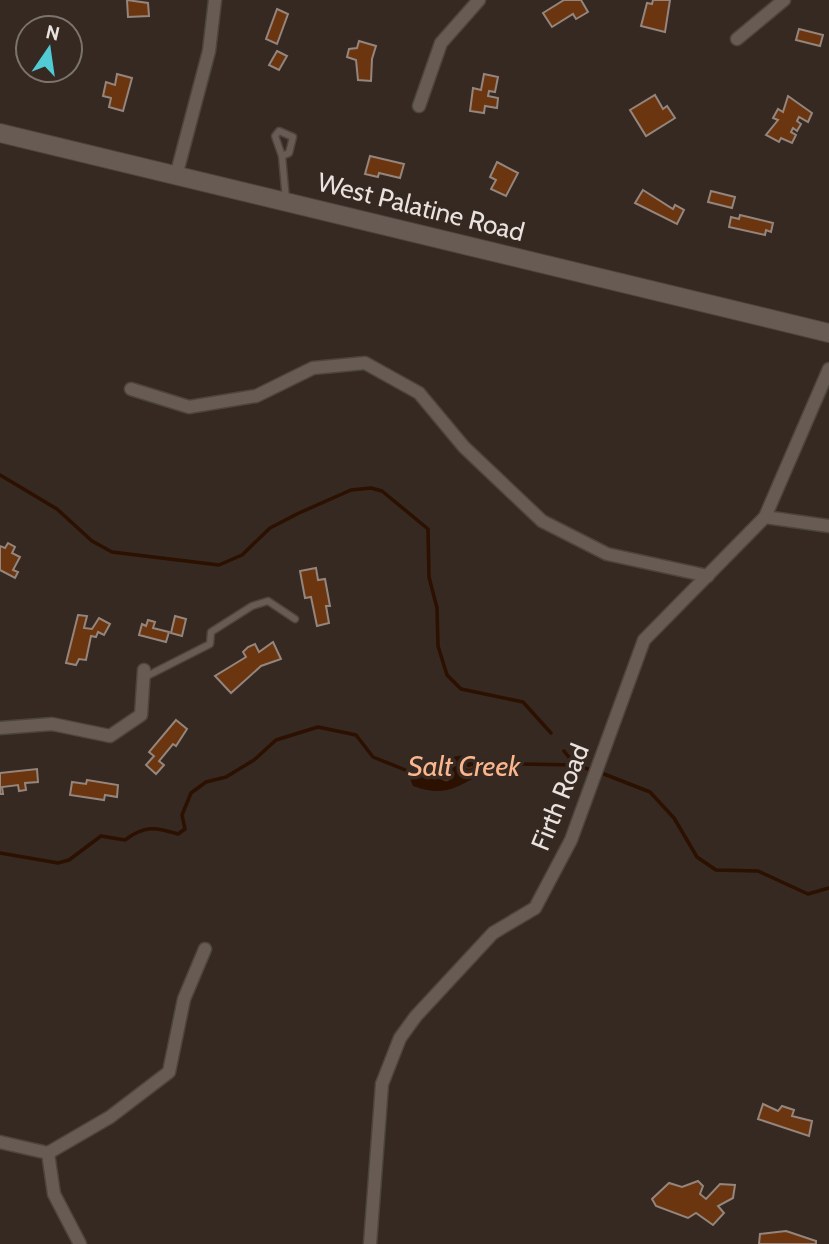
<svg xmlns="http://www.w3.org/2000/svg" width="829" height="1244" font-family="Cabin,sans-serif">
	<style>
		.water { fill: url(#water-ripples) }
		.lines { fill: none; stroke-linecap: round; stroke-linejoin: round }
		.stream { stroke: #2c1000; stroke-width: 3.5 }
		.building { fill: #6b350f; stroke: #94857d; stroke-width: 2 }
		.service-casing { stroke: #4d443e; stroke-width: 9 }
		.minor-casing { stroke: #4d443e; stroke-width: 15 }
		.secondary-casing { stroke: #4d443e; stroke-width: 20 }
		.service { stroke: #685b53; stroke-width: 6 }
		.minor { stroke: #685b53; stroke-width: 12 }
		.secondary { stroke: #685b53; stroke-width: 18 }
		.labels { text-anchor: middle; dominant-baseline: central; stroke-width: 7; stroke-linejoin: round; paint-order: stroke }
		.street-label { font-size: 26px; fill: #eae2de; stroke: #352922 }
		.water-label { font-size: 28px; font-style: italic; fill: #fbb68e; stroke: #352922 }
	</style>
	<defs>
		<pattern id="water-ripples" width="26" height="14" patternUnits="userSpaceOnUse" patternTransform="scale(1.75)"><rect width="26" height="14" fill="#2c1000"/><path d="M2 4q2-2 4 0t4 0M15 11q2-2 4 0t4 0" fill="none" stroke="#4b3225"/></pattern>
	</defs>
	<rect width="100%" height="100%" fill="#352922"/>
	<path class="water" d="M465,755L478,761L477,776C454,790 440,796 413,786L407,771L427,761Z"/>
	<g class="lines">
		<g class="stream">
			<path d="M0,475L57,509L92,541L112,552L219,565L242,555L270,528L299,513L351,490L371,488L382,491L428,529L429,577L437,608L438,646L447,675L461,689L523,702L551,733"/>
			<path d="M564,751L575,765"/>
			<path d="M475,763L575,765L588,769"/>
			<path d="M604,774L650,792L674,818L697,857L716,870L758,871L808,894L829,888"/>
			<path d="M0,853L58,863L69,860L101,836L125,840C145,825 155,827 178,834L185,829L182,815L191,793L206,782L226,777L254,760L276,740L318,727L356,735L373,757L408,771"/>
		</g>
	</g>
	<g class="building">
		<path d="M127,0L148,3L149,16L128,17Z"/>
		<path d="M564,0H581L588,12L576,19L573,14L552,27L543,13Z"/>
		<path d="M653,0H670L665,32L641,26L647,3L652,4Z"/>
		<path d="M277,9L288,14L277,44L266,39Z"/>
		<path d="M799,29L823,35L820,46L796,40Z"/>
		<path d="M359,41L376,46L372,59L371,81L358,80L356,60L347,57L349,49L357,48Z"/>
		<path d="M277,51L287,56L279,70L269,65Z"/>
		<path d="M117,74L132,78L123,111L109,107L111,98L103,96L106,82L115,85Z"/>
		<path d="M484,74L498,77L495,92L489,91L488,96L498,98L497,108L485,106L484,113L470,111L473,88L481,90Z"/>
		<path d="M655,95L663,109L667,106L675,118L646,136L630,110Z"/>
		<path d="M788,96L812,113L808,122L799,117L797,121L801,124L797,131L793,128L791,132L796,135L792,143L781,138L779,142L766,135L778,120L773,118L778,109L783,112Z"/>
		<path d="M370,156L404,164L400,178L379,173L378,177L365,174Z"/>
		<path d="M497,162L518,173L506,196L491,189L496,180L490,177Z"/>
		<path d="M643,190L673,209L675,205L684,210L677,224L635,203Z"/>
		<path d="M711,191L735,197L732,208L708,202Z"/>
		<path d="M740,215L773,223L771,232L766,230L765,235L729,227L731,217L739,219Z"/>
		<path d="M8,543L15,547L12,553L20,557L13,570L18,572L15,578L0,570V546L5,548Z"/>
		<path d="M316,568L318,580L325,579L330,606H326L329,623L317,626L311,597L305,598L300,571Z"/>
		<path d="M78,615L87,616L84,628L92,629L99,618L110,624L104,635L98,632L96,637L91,636L86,660L79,659L76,665L66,663Z"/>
		<path d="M175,616L186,619L182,636L171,633Z"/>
		<path d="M148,620L155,622L153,628L169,632L166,642L139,635L142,624L146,626Z"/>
		<path d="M273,642L281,659L261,666L231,693L215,676L246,657L243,652L248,647L255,644L259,652Z"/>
		<path d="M176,720L187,729L176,746L173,744L159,761L164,765L156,774L146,765L154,756L149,752Z"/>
		<path d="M37,769L38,782L25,783L26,790L19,791L18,785L2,787L3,794H0V773Z"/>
		<path d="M87,780L118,785L117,797L105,795L104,800L70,795L72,782L86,784Z"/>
		<path d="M763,1104L778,1111L782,1106L794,1110L792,1116L812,1121L809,1136L758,1119Z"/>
		<path d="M698,1181L703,1186L700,1194L706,1199L720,1184L735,1185L733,1198L718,1206L724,1213L713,1225L696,1213L688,1218L656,1206L652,1199L669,1183L682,1187Z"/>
		<path d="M786,1231L816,1241V1244H759L760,1234Z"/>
	</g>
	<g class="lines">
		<g class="service-casing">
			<g id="service">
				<path d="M282,156L289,153L293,137L279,131L275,136L282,156L286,200"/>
				<path d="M145,677L210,644L211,632L252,606L268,601L295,619"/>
			</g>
		</g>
		<g class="minor-casing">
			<g id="minor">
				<path d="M737,39L784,0"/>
				<path d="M419,106L441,43L479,0"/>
				<path d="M176,176L209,51L215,0"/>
				<path d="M131,389L189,407L256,396L313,368L365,363L419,393L464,447L542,521L607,554L708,576"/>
				<path d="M765,517L829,526"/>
				<path d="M0,728L52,724L110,736L141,715L144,670"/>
				<path d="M0,1142L48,1153L54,1194L80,1244"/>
				<path d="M48,1153L110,1117L169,1072L184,999L205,949"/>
				<path d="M370,1244L382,1084L400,1038L416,1016L493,933L535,908L571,840L644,640L765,517L829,369"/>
			</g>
		</g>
		<g class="secondary-casing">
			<path id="secondary" d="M0,133L829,333"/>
		</g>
		<use href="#service" class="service"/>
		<use href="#minor" class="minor"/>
		<use href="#secondary" class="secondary"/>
	</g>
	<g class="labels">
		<g class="street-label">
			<text transform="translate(421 207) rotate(14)">West Palatine Road</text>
			<text transform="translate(560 797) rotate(-68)">Firth Road</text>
		</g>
		<g class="water-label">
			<text x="464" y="766">Salt Creek</text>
		</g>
	</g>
	<g transform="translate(49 49) rotate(13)"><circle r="33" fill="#352922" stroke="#7d736d" stroke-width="2"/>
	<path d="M0-5L12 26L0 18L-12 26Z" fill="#51ccd4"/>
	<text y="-10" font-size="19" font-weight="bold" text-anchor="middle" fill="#eae2de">N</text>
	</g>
</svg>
